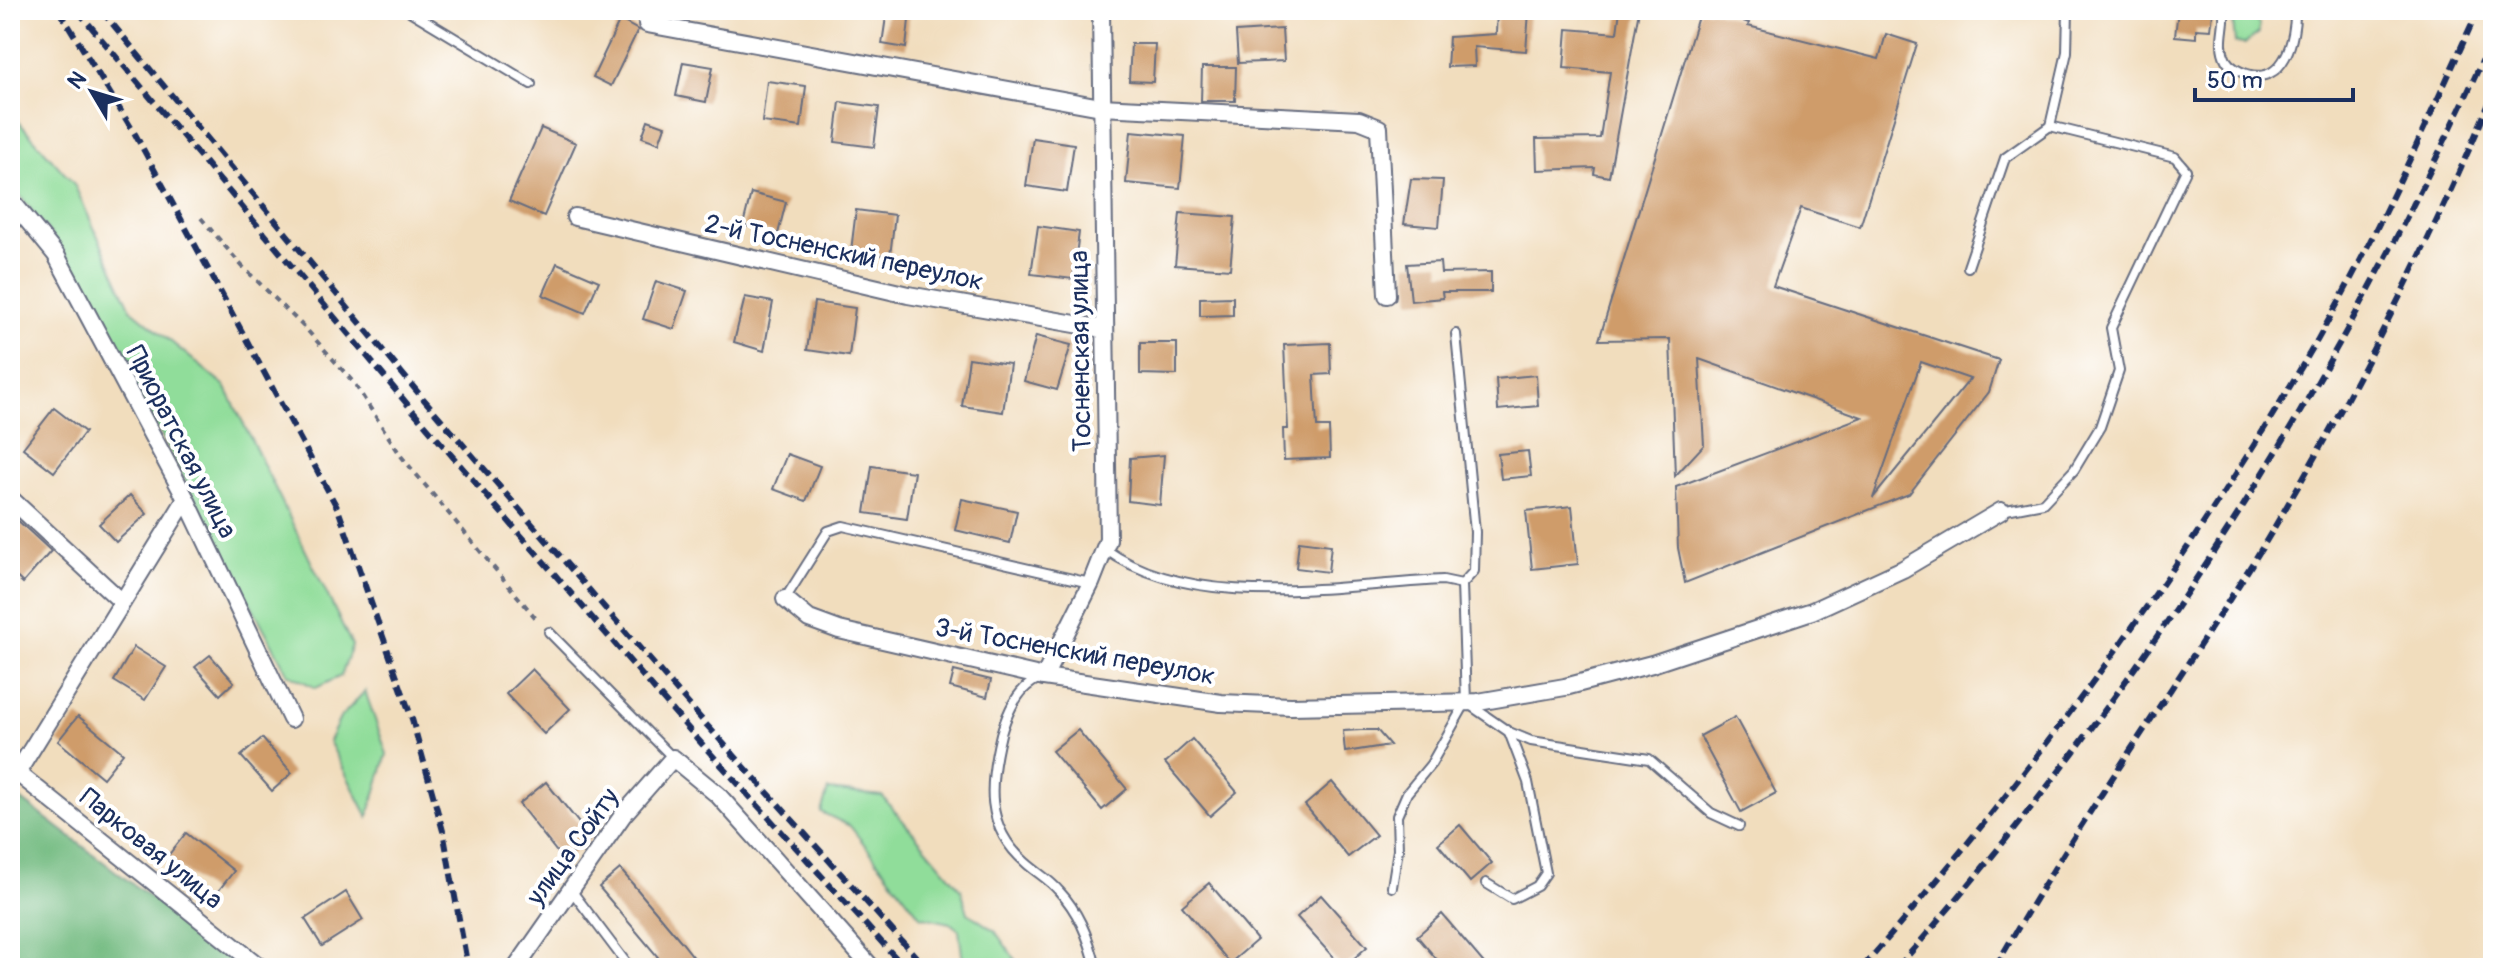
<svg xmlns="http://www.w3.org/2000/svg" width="2503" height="978" font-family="Pangolin,sans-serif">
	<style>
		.green { fill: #90dd9a; stroke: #56867c; stroke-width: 2 }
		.forest { fill: #74bc82; stroke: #487670; stroke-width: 2 }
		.building { fill: #cf9c6b; fill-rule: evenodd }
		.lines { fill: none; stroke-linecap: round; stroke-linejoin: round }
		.lane-casing { stroke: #666c7f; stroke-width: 12 }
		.street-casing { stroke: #666c7f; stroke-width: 20 }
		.path { stroke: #666c7f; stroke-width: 4; stroke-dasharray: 6 6; stroke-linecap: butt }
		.lane { stroke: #fff; stroke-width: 8 }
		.street { stroke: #fff; stroke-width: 16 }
		.rail { stroke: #1b2f5e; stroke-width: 6; stroke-dasharray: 12 6; stroke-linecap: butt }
		.labels { text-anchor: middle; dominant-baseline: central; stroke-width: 8; stroke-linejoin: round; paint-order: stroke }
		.street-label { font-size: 26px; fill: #1b2f5e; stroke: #fff }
	</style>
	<rect width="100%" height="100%" fill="#fff"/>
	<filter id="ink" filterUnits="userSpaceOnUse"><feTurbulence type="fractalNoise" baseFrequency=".0125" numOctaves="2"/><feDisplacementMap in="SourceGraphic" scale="16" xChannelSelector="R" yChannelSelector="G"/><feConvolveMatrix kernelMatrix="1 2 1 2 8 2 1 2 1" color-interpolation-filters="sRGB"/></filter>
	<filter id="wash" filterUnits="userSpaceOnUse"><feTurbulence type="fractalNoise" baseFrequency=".006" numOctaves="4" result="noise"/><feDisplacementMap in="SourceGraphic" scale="32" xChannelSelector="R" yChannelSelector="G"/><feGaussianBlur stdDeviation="1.8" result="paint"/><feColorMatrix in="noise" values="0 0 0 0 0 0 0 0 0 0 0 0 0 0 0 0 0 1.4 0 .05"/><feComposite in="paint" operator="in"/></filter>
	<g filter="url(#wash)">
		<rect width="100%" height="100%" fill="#f1ddbd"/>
		<g class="green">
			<path d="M2252,17L2259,24V33L2244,44L2235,43L2233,22Z"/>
			<path d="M10,112L74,184L131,309L225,386L352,645L341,676L316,688L288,674L63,250L10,183Z"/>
			<path d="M365,691L387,754L368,817L329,741L340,718Z"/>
			<path d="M828,790L882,796L961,889L968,913L995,931L1021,968H968L963,962L959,930L950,923L920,916L850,826L821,812Z"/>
		</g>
		<path class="forest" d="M10,791L243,968H10Z"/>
		<g id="blocks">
			<g class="building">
				<path d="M887,10H910L906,48L882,44Z"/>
				<path d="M1497,10L1529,12L1526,51L1474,47L1475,66L1447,67L1449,37L1496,34Z"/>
				<path d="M1620,10H1639L1609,177L1594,174L1595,168L1537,170L1536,139L1600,138L1610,72L1564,68L1567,29L1617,33Z"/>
				<path d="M1700,10H1711L1749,23L1748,26L1879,59L1886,34L1917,44L1860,227L1801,208L1773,286L1999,360L1989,392L1909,494L1685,583L1678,548L1676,487L1862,417L1699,359L1704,445L1675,476L1670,339L1599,340ZM1921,362L1970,379L1873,498Z"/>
				<path d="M2178,10L2213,12L2211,30L2196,29V38L2175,36Z"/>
				<path d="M620,20L638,30L611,86L593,77Z"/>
				<path d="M1282,29L1284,61L1238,63L1236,32Z"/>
				<path d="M1131,44H1155L1153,82L1129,81Z"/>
				<path d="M683,62L713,67L706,102L676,96Z"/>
				<path d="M1202,67H1236L1235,101H1201Z"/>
				<path d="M767,81L806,86L801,127L762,122Z"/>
				<path d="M840,102L879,107L874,147L835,142Z"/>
				<path d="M648,120L665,126L659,143L642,137Z"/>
				<path d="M541,128L576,143L544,216L509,201Z"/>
				<path d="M1131,131L1185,136L1180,188L1126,183Z"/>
				<path d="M1033,138L1074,144L1067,192L1026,186Z"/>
				<path d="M1411,179L1443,180L1439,227L1404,224Z"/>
				<path d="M751,193L786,202L778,234L743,225Z"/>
				<path d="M856,210L895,215L890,256L851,251Z"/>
				<path d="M1180,213L1235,217L1230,269L1175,265Z"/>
				<path d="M1038,226L1079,232L1073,279L1031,274Z"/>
				<path d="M1440,262L1441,273L1491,272V292H1442L1443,298L1411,301L1407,264Z"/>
				<path d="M557,263L599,281L585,313L543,295Z"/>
				<path d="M656,281L687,291L674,329L643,319Z"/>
				<path d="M745,297L773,302L764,351L734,342Z"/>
				<path d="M1233,297V315L1200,316V298Z"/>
				<path d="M814,302L855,308L849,356L807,350Z"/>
				<path d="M1036,336L1071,345L1057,390L1024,381Z"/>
				<path d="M1140,343H1177V375L1140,374Z"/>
				<path d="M1330,343L1331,374L1314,375L1317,427H1329L1330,458L1284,460L1283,429H1288L1284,345Z"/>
				<path d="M969,358L1010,364L1003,412L962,406Z"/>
				<path d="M1536,375L1538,406L1498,410L1496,379Z"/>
				<path d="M54,408L85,432L54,472L23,448Z"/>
				<path d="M1528,451L1531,476L1501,479L1498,454Z"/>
				<path d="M787,454L820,466L806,501L773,489Z"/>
				<path d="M1164,455L1160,505L1128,501L1130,458Z"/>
				<path d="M872,466L914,472L907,519L865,513Z"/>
				<path d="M130,495L147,514L116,542L99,524Z"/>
				<path d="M962,499L1017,511L1010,543L955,530Z"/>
				<path d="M1572,506L1578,564L1532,569L1526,511Z"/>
				<path d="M14,517L51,551L23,583L10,571V522Z"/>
				<path d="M1299,541L1331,545L1328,572L1296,568Z"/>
				<path d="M134,647L166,667L145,700L114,681Z"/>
				<path d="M210,655L234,682L220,695L195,667Z"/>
				<path d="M532,669L570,709L544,734L506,694Z"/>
				<path d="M954,671L991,680L987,697L950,687Z"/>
				<path d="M78,716L123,753L103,778L58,741Z"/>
				<path d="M1735,717L1776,793L1741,812L1700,736Z"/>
				<path d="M1078,730L1127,789L1102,810L1052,751Z"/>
				<path d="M1361,730H1377L1390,745L1345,752L1343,731Z"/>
				<path d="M262,738L292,773L272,791L241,756Z"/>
				<path d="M1192,739L1237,792L1210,816L1165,763Z"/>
				<path d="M546,782L591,838L564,861L519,804Z"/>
				<path d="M1332,782L1376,835L1348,857L1305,805Z"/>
				<path d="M1460,825L1492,863L1470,882L1438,844Z"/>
				<path d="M186,833L234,871L215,895L167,857Z"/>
				<path d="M620,869L680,940L702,968H644L658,957L599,887Z"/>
				<path d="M1209,883L1257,940L1230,963L1182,906Z"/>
				<path d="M346,892L363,920L322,946L305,919Z"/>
				<path d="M1321,895L1367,947L1343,968L1297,917Z"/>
				<path d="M1442,914L1488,968H1444L1417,936Z"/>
			</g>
		</g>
	</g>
	<g filter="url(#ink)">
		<use href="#blocks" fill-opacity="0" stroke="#666c7f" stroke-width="2"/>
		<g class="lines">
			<g class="lane-casing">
				<g id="lane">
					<path d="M408,10L531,84"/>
					<path d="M2224,10C2226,27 2217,43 2226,60C2230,67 2240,72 2247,74C2284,86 2296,38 2295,10"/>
					<path d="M1968,267L2005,158L2050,126"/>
					<path d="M2001,511L2043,503L2074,470L2100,427L2119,371L2111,328L2186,170L2175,157L2050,126L2067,52L2068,10"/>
					<path d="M1105,549C1193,613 1341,585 1443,580L1462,584"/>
					<path d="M785,599L828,531L843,526L1090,583"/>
					<path d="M549,632L673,758"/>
					<path d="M1038,679C1017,688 1007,714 1001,734C989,783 984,827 1026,863C1037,873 1050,880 1059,891C1078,911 1090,941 1096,968"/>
					<path d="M1467,703L1509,732L1531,741L1649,759L1711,813L1739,826"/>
					<path d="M1486,883L1512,899L1537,886L1546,873L1528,782L1509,732"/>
					<path d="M1392,887L1398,850L1397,816L1407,793L1431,764L1466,702L1462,584L1474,571L1475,532L1456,334"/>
					<path d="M571,890L630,968"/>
				</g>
			</g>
			<g class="street-casing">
				<g id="street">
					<path d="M647,24L1101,107L1359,120L1379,128L1387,295"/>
					<path d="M10,199L56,255L186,499L291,719"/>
					<path d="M575,217L908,295L1104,329"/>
					<path d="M10,498L122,602"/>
					<path d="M785,599L809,619L839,630L1044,677L1221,703L1291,706L1478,702L1565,687L1652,664L1812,611L1903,569L2001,511"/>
					<path d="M1044,677L1091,583L1108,540L1101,10"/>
					<path d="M10,767L261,968"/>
					<path d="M17,773L186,499"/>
					<path d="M516,968L623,815L673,758L718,795L872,968"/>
				</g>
			</g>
			<path class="path" d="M201,218L242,266L307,330L354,383L401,456L539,622"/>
			<use href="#lane" class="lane"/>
			<use href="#street" class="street"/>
			<g class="rail">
				<path d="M59,10L135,134L338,509L412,719L443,831L468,968"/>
				<path d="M77,10L408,405L693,734L905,968"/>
				<path d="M101,10L420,395L704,722L926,968"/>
				<path d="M1862,968C2033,773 2189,562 2319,337C2379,232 2428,120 2478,10"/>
				<path d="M1897,968C2144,690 2341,376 2493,37"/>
				<path d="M1995,968C2077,822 2177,686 2265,543C2351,399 2428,248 2493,94"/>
			</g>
		</g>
	</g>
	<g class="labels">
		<g class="street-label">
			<text transform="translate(844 253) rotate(12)">2-й Тосненский переулок</text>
			<text transform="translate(1081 351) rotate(-91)">Тосненская улица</text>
			<text transform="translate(181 442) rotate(63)">Приоратская улица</text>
			<text transform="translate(1075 652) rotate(10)">3-й Тосненский переулок</text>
			<text transform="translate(573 847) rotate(-54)">улица Сойту</text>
			<text transform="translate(151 849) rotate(39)">Парковая улица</text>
		</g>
	</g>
	<rect width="2503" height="978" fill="none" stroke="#fff" stroke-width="40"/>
	<g transform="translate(92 92) rotate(308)" stroke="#ffffff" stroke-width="6" paint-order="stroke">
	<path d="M0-6L14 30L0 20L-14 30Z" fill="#1b2f5e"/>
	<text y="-12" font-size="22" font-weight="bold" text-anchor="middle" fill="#1b2f5e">N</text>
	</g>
	<path d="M2195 88v12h158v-12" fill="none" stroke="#1b2f5e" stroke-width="4"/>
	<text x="2207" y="88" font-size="24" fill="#1b2f5e" stroke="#ffffff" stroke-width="6" paint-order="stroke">50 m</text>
</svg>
